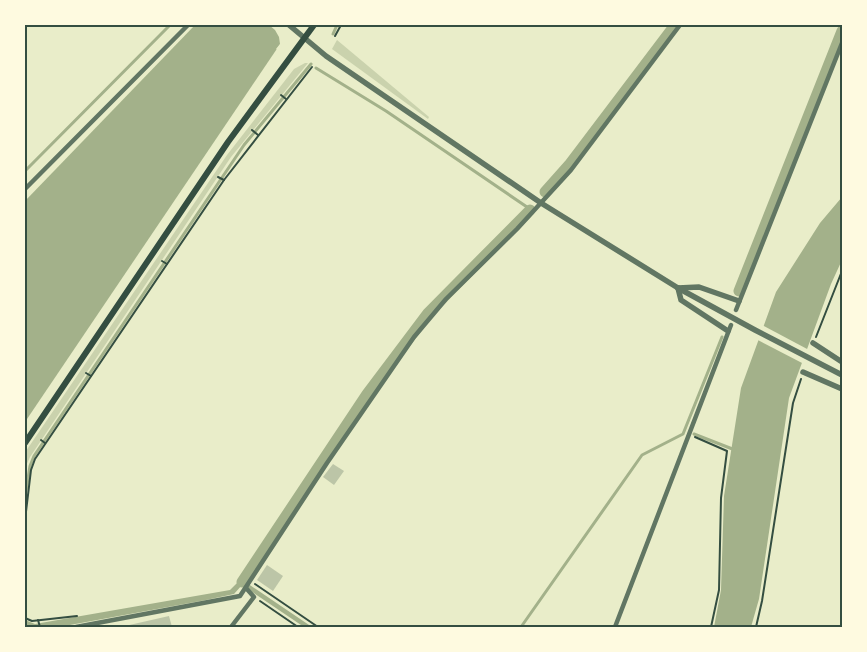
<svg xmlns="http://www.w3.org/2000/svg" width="867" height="652" font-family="'Exo 2',sans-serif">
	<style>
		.green { fill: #cad2ad }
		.water { fill: #a3b18a }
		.pier { fill: #e9edc9 }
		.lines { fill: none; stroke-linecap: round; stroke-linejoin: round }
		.stream { stroke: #a3b18a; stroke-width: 3 }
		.canal { stroke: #a3b18a; stroke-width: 11 }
		.building { fill: #bcc5a7 }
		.path { stroke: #344e41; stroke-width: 2 }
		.minor { stroke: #617663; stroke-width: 4.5 }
		.tertiary { stroke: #617663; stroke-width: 5.5 }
		.secondary { stroke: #344e41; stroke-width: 6 }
		.neatline { fill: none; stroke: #344e41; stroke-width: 2 }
	</style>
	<rect width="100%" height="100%" fill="#e9edc9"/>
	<g class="green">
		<path d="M337,40L429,117L428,119L332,49Z"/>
		<path d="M305,63H308L231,157L30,457L25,468L26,451L227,155L294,69Z"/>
	</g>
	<g class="water">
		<path d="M195,25H293L25,422V201Z"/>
		<path d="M842,197V260L831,284L789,398L759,599L751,627H714L721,590L724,496L741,388L776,292L820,223Z"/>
		<path d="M241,579L312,627H304L242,585L234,594L206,600L59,627H25V620L35,624L230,590Z"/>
	</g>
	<g class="pier">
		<path d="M269,25H296L279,51L276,49L280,44L279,37L275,30Z"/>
		<path d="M762,325L809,350L804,364L756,339Z"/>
	</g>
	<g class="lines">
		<g class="stream">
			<path d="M333,34L337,25"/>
			<path d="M316,68L386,111L527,207"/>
			<path d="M25,171L170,25"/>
			<path d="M694,434L735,450"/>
			<path d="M25,497L30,466L34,456L244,145L311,64"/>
			<path d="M521,627L642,455L683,434L722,337"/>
		</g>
		<g class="canal">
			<path d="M545,192L569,165L675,25"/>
			<path d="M739,291L842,31"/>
			<path d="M242,582L367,394L428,313L530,210"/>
		</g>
	</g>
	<g class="building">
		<path d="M333,464L344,471L334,485L323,477Z"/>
		<path d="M267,565L283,576L273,591L257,580Z"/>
		<path d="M169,616L172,627H125V626Z"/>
	</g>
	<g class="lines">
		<g class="path">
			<path d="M335,36L341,25"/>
			<path d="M281,95L286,99"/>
			<path d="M252,130L258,135"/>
			<path d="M218,177L224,180"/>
			<path d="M162,261L167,264"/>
			<path d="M816,337L842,271"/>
			<path d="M86,373L91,376"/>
			<path d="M695,437L727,451L721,498L719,590L711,627"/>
			<path d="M41,440L45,443"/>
			<path d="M25,520L31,470L35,459L224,180L312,67"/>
			<path d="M255,584L318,627"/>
			<path d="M260,601L298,627"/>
			<path d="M25,618L32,621L77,616"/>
			<path d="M38,620L40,627"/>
			<path d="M756,627L762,601L793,403L801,379"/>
		</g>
		<g class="minor">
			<path d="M25,189L188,25"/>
			<path d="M736,310L842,43"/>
			<path d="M76,627L240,596L327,463L414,337L446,299L517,229L571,170L680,25"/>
			<path d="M231,627L254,597L246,588"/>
			<path d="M615,627L731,325"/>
		</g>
		<g class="tertiary">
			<path d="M289,25L326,56L541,203L678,288L755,330L842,375"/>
			<path d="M678,288L681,300L728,331"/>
			<path d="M678,288L699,287L739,301"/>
			<path d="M813,343L842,362"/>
			<path d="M803,372L842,389"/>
		</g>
		<path class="secondary" d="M25,443L228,142L314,25"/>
	</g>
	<rect width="867" height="652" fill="none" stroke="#fefae0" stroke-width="52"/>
	<rect x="26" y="26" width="815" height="600" class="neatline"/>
</svg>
